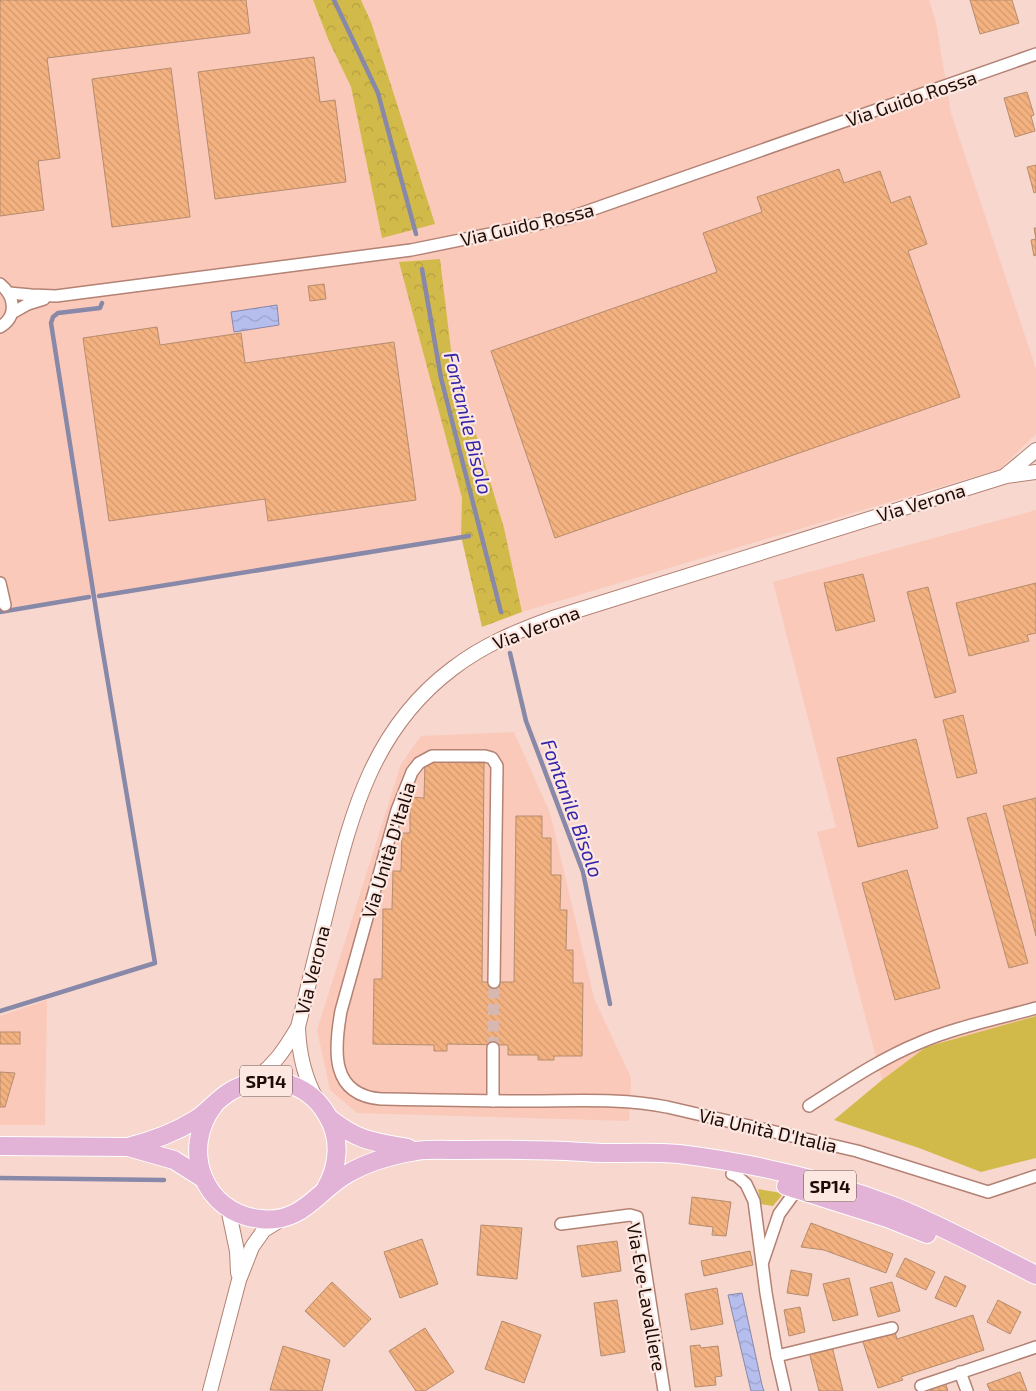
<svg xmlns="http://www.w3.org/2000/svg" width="1036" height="1391" font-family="'Exo 2',sans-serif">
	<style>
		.built { fill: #fac9ba }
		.green { fill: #d2ba4a }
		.forest { fill: url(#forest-crowns) }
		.water { fill: url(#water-waves); stroke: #8888a8 }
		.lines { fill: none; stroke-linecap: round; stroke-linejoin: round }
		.stream { stroke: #8888a8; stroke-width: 4.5 }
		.building { fill: url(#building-back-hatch); stroke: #b58c6f }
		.minor-tunnel { stroke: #d7b8b0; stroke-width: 11; stroke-dasharray: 11 5.5; stroke-linecap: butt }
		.minor-casing { stroke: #b38274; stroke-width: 14 }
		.tertiary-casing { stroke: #b38274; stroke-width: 16 }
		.primary-casing { stroke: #fff; stroke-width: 20 }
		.minor { stroke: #fff; stroke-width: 11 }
		.tertiary { stroke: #fff; stroke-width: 14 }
		.primary { stroke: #e3b3d7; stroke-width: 18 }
		.labels { text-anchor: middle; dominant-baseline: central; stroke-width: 4.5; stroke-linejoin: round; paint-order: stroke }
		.shield { fill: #fde7e1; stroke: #604d48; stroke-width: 1 }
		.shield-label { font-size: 18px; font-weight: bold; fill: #1c0b06 }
		.street-label { font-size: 19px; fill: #1c0b06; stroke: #fde7e1 }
		.water-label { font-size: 20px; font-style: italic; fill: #3425aa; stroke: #fde7e1 }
	</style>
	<defs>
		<pattern id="forest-crowns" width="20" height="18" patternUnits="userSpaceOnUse" patternTransform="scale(1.25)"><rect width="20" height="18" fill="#d2ba4a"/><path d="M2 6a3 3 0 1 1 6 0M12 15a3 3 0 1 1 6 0" fill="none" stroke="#b49f3f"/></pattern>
		<pattern id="water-waves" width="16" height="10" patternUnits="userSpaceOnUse" patternTransform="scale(1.25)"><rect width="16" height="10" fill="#b6beee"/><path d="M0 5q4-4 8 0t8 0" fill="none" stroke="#9ca2cb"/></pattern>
		<pattern id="building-back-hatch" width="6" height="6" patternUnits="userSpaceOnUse" patternTransform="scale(1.25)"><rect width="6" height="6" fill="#f5b281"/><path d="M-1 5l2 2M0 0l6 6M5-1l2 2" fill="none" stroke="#d1986e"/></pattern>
	</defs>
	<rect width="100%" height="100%" fill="#f8d7ce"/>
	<g class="built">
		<path d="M0,0H313L328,39L351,87L382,238L371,22L361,0H929L936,22L951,113L1036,369V434L1000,469L522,612L504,529L0,610Z"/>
		<path d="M1036,510V1016L926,1047L882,1080L817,832L836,827L773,582Z"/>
		<path d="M514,732L550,813L594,998L631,1078L629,1121L357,1113L330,1090L317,1030L401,764L421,736Z"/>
		<path d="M47,1000L45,1125H0V1016Z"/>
	</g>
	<g class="green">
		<path d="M1036,1016V1158L981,1172L919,1148L834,1120L882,1080L926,1047Z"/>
		<path d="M758,1189L781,1193L782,1195L773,1206L761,1204Z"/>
	</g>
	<g class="forest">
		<path d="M313,0H361L371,22L435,224L382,238L351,87L328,39Z"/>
		<path d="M440,259L451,350L504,528L522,612L482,627L461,536L462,498L399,262Z"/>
	</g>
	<g class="water">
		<path d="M277,305L279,325L234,332L231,312Z"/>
		<path d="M742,1293L762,1385L764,1391H751L728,1295Z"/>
	</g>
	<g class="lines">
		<g class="stream">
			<path d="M334,0L378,93L416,234"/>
			<path d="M422,269L441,378L501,612"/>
			<path d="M99,596L469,536"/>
			<path d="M0,612L89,597"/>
			<path d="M510,653L526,721L583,872L610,1004"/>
			<path d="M0,1011L155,963L99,629L51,323L53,317L58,313L100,308L102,303"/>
			<path d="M0,1178L164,1180"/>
		</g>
	</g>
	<g class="building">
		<path d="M0,0H246L250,33L47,58L60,158L38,161L44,210L0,216Z"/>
		<path d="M970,0H1012L1019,23L980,34Z"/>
		<path d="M314,57L320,102L335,100L346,182L215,199L198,72Z"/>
		<path d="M171,68L190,217L112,227L92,79Z"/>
		<path d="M1027,92L1034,115L1031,116L1035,131L1015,137L1004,98Z"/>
		<path d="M1036,165V192L1034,193L1027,167Z"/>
		<path d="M839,169L844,183L880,171L891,203L910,196L927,244L908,251L960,397L555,538L491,351L717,272L703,233L762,212L757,197Z"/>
		<path d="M1034,228H1036V255L1034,256L1031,240L1036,239Z"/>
		<path d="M324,284L326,299L310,301L308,286Z"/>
		<path d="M157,327L160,345L241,333L245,363L394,342L416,500L268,521L265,499L109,521L83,338Z"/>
		<path d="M863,574L875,621L836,631L824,583Z"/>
		<path d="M1036,583V633L1027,635L1029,641L969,656L956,603Z"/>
		<path d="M928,587L956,692L935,698L907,592Z"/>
		<path d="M963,715L977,773L957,778L943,720Z"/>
		<path d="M916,739L938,828L858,847L837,758Z"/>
		<path d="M425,762L484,763L482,982H514L516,816H542V838H551V875H561L560,910H567L566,950H573V983H583L582,1056H554V1060H538V1055H508V1045L447,1044V1051H434V1045L373,1044L374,979H382L383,909H392L393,871H401L402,833H410V797L424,798Z"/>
		<path d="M1036,798V936L1003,806Z"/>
		<path d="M986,813L1028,963L1009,968L967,818Z"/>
		<path d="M907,870L940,988L895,1000L862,883Z"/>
		<rect x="0" y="1032" width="20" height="12"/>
		<path d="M0,1072L15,1073L5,1107H0Z"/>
		<path d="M692,1197L731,1202L726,1236L712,1235L713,1227L689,1224Z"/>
		<path d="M811,1223L893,1254L886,1273L824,1250L801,1247Z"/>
		<path d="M481,1225L522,1228L517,1279L477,1275Z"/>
		<path d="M422,1239L438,1284L400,1298L384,1252Z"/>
		<path d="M617,1241L621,1271L582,1277L577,1246Z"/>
		<path d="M750,1251L753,1265L704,1276L701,1261Z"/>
		<path d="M905,1258L935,1272L926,1290L896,1276Z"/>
		<path d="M791,1270L812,1274L808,1296L787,1293Z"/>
		<path d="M945,1276L966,1286L956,1307L935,1298Z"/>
		<path d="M849,1278L858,1315L833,1321L823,1284Z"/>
		<path d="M332,1282L371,1319L344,1347L305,1311Z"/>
		<path d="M892,1282L900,1311L878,1317L870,1288Z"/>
		<path d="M717,1288L723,1324L691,1330L685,1294Z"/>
		<path d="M617,1300L625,1352L601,1356L594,1303Z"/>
		<path d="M998,1300L1021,1312L1010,1334L987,1322Z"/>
		<path d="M800,1307L805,1332L789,1336L784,1310Z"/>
		<path d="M973,1315L984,1350L901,1377L903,1380L878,1388L862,1339L894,1329L897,1339Z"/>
		<path d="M502,1321L541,1335L524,1383L485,1369Z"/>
		<path d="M425,1328L454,1372L425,1391H416L389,1351Z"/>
		<path d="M700,1345L701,1348L718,1346L722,1376L715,1377L716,1385L695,1387L690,1346Z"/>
		<path d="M283,1346L330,1360L322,1391L270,1390Z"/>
		<path d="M832,1346L843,1391H819L809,1352Z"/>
		<path d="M1020,1372L1027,1391H990L987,1384Z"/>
		<path d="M945,1382L948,1391H931L929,1387Z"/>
	</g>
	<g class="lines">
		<path class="minor-tunnel" d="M493,1048L494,982"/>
		<g class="minor-casing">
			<g id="minor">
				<path d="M0,284C15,296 18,316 0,327"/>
				<path d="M9,293L31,295L56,296L411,250L568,218L1036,54"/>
				<path d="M12,313L28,304L44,299"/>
				<path d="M0,583L5,605"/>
				<path d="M494,982L497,766L492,758L485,756H432L419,763L412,772L397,810L341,1011C334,1050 330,1095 381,1099C431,1100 480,1101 530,1101C576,1101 622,1098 667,1107L857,1151L988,1192L1036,1176"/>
				<path d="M493,1101V1048"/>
				<path d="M809,1106C845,1083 880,1059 919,1043C956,1027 997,1019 1036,1008"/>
				<path d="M732,1174L737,1176L746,1184L754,1201L766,1293L777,1356L785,1391"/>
				<path d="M561,1224L630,1215L637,1217L664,1391"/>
				<path d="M763,1261L779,1214L798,1188"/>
				<path d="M777,1356L892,1328"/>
				<path d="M960,1372L967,1391"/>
				<path d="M921,1386L1036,1347"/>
			</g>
		</g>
		<g class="tertiary-casing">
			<g id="tertiary">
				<path d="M1006,475L1036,450"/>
				<path d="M298,1028C299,1054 304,1077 317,1100"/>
				<path d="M250,1082C273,1068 285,1049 298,1027C309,984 319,941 330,898C353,809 374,728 452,669C483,645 517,631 553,618L1006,476L1036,472"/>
				<path d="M228,1208L237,1251L238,1273"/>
				<path d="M210,1391L239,1280L252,1247L264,1230L282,1219"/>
			</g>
		</g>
		<g class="primary-casing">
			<g id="primary">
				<path d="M214,1105C180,1149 203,1213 260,1219C302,1224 316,1192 347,1174C369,1161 392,1155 416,1151C430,1149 446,1150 460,1150C496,1149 531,1150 567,1151C582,1152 596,1153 611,1153C633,1153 656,1152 679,1154C752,1163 827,1180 896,1207C944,1227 990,1252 1036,1275"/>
				<path d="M329,1118C358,1141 373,1142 408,1148"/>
				<path d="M0,1146L128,1147L174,1160L204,1179"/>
				<path d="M128,1147C152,1141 174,1133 195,1120C208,1112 217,1099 231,1091C264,1071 308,1081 327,1115C341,1138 339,1165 326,1188"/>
				<path d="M786,1186L887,1218L927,1234"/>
			</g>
		</g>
		<use href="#minor" class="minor"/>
		<use href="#tertiary" class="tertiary"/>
		<use href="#primary" class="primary"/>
	</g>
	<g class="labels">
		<g class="shield">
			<rect x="240" y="1065.5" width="52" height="31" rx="4"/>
			<rect x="804" y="1170.5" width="52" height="31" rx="4"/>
		</g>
		<g class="shield-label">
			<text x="266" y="1081">SP14</text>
			<text x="830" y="1186">SP14</text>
		</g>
		<g class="street-label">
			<text transform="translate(911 98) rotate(-19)">Via Guido Rossa</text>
			<text transform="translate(527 224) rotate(-13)">Via Guido Rossa</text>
			<text transform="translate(921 502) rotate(-17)">Via Verona</text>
			<text transform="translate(536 627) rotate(-21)">Via Verona</text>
			<text transform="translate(388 850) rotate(-73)">Via Unità D'Italia</text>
			<text transform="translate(312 970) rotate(-76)">Via Verona</text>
			<text transform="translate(768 1130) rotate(13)">Via Unità D'Italia</text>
			<text transform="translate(647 1297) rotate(80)">Via Eve Lavalliere</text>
		</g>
		<g class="water-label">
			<text transform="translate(469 423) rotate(76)">Fontanile Bisolo</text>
			<text transform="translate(573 808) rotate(70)">Fontanile Bisolo</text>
		</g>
	</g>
</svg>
